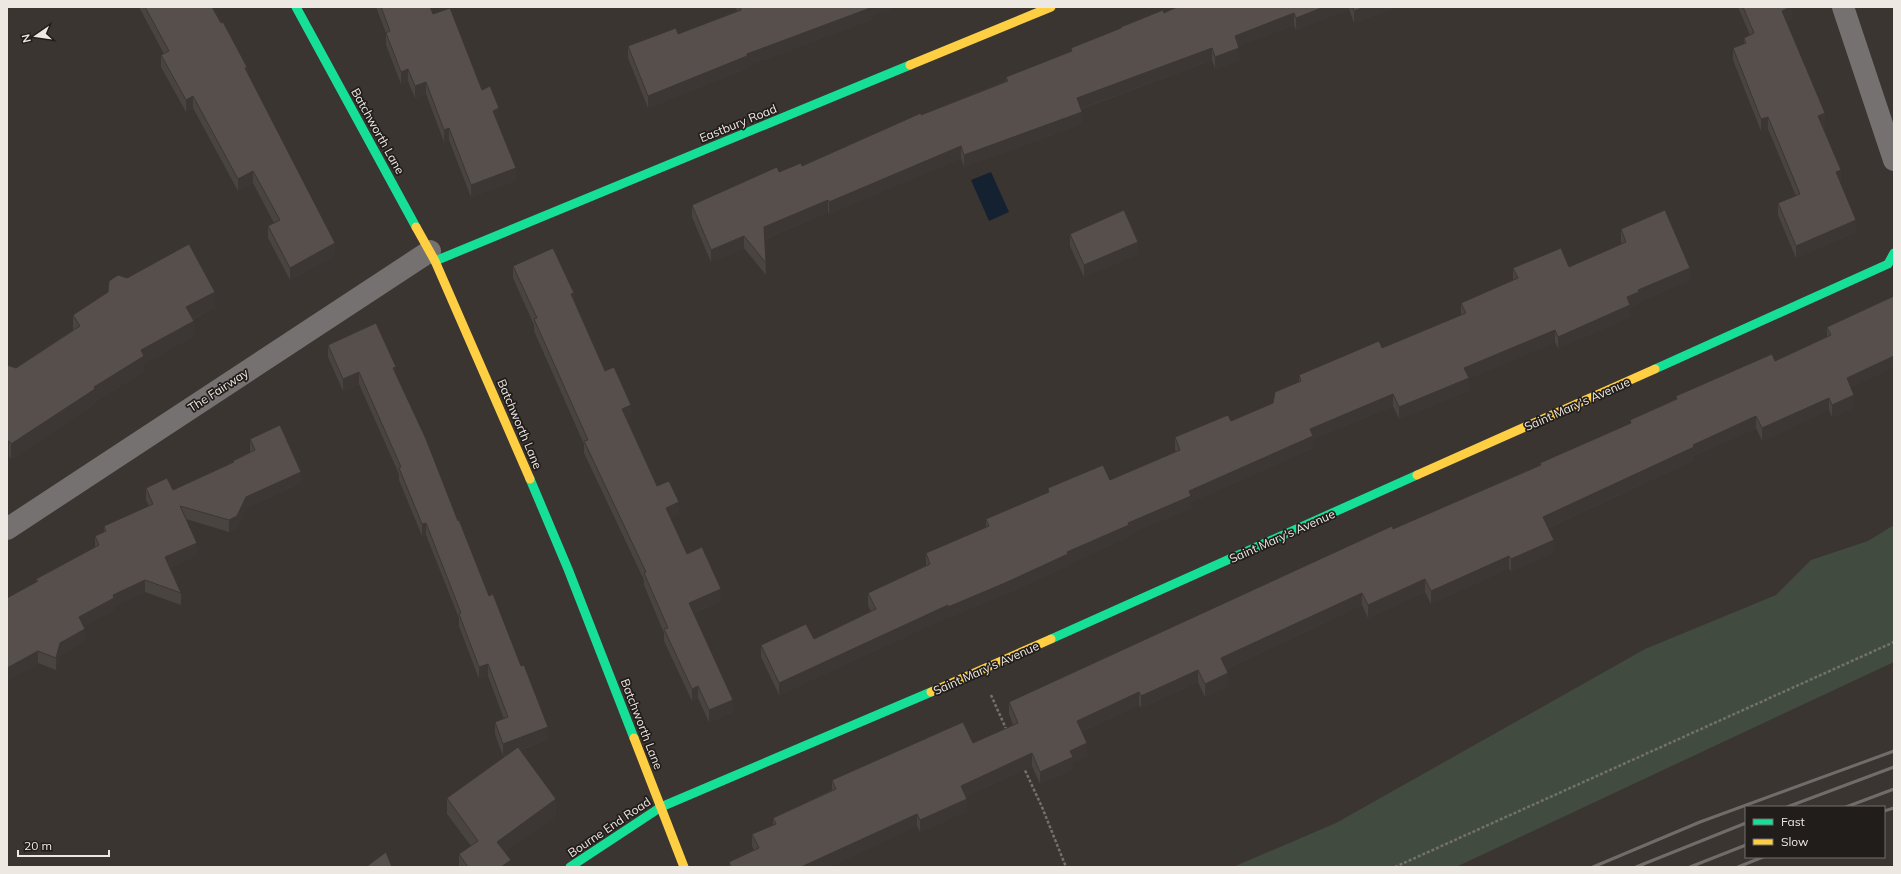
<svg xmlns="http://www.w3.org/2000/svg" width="1901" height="874" font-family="Mulish,sans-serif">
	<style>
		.green { fill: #414b40 }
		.water { fill: #142131 }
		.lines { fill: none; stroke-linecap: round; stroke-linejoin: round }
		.path { stroke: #73706d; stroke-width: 2.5; stroke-dasharray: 3 2; stroke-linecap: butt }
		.street { stroke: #747170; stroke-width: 22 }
		.fast { stroke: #16e098; stroke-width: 9 }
		.slow { stroke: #ffcf43; stroke-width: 9 }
		.rail { stroke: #706c6a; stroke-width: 3 }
		.wall { fill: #4a4440 }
		.shaded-wall { fill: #3c3734 }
		.building { fill: #564f4b; stroke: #3c3734 }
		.labels { text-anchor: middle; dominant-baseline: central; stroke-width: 3.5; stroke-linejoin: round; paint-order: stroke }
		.street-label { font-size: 12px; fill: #eee8e3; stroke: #211d1a }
	</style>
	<rect width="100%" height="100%" fill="#3a3530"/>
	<path class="green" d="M1894,525V662L1456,867H1233L1336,823L1645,649L1776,595L1811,560L1868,541Z"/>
	<path class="water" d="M991,172L1009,212L989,221L971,180Z"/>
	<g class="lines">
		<g class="path">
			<path d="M991,695L1007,731"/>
			<path d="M1023,766L1042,807L1066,867"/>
			<path d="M1395,867L1894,642"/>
		</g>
		<g class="street">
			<path d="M1843,7L1894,160"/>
			<path d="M7,529L430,251"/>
		</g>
		<g class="fast">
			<path d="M296,7L416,227"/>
			<path d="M435,261L910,65"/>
			<path d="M1655,369L1888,264L1894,253"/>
			<path d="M530,479L568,569L634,738"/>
			<path d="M1051,639L1417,475"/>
			<path d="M570,867L661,807L931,692"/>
		</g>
		<g class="slow">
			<path d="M910,65L1051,7"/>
			<path d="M416,227L435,261L530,479"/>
			<path d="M1417,475L1655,369"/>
			<path d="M931,692L1051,639"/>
			<path d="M634,738L684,867"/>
		</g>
		<g class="rail">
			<path d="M1787,807L1894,767"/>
			<path d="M1846,807L1894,789"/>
			<path d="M1884,811L1894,808"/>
			<path d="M1593,867L1700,822L1894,751"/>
			<path d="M1636,867L1746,823"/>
			<path d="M1690,867L1746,845"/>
			<path d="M1738,867L1763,857"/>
		</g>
	</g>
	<g class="wall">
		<path d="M139,7H212L247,74L335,255L290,280L268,238V226L274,223L253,183L238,191L193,108L186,112L161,67V55L164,54Z"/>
		<path d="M376,7H430L433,14L482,90L499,120L497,121L516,180L471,197L449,140L444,142L426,94L415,98L408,81L401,84L386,45V33Z"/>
		<path d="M736,7H895L873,15V19L747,66V68L648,108L628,58V46L678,34L737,12Z"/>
		<path d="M1177,7H1396L1354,23L1349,9L1296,30L1294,25L1239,46V60L1215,69L1212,60L1081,109L1082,124L964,167L961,158L829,214L828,212L765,239L766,275L744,248L711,262L692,217V205L779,172L802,166L921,115L1006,81V77L1071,52V48L1121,29V27L1164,13Z"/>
		<path d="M1738,7H1792V18L1786,21L1825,125L1823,126L1841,182H1840L1856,232L1796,258L1778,215V203L1796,196L1768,129L1761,131L1733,60V48L1744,44V38L1750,35Z"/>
		<path d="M1621,229L1690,280L1639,302V304L1630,308V317L1558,348L1555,342L1469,378V390L1399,419L1393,406L1313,439V448L1191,502V508L1129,534V537L1068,564V566L1005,594L948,618V617L779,695L761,657V645L814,639L871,612L868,605V593L926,566V553L986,528V519L1048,493V488L1110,480L1176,452L1175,449V437L1231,421L1273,403L1299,382V375L1382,348L1461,315V303L1513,280V268L1569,267L1622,244L1621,241Z"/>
		<path d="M1070,234L1138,254L1084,277L1070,246Z"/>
		<path d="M513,266L574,300L605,371L631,417L627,419L657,486L679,514L670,518L687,554L721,601L694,613L733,712L709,722L698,698L692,701L664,641V633L644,585V580L584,453V444L534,331V325L513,278Z"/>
		<path d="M1894,296L1851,388L1854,407L1832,417L1829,410L1762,441L1756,428L1694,456V460L1548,528L1554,552L1511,572L1509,568L1431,604L1425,592L1368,618L1362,605L1226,669L1228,686L1205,697L1198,682L1141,708L1139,705L1082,731L1087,756L1073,762V769L1040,784L1032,766L966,796L967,811L920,832L917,826L828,867H729V862L754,850L752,846V834L773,825V818L832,790V780L973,743L1013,725L1009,714V702L1393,529L1540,465V463L1630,424V420L1676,399V396L1775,361L1827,337V327Z"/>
		<path d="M215,307L193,319L194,336L144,363V371L95,402V403L11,459L9,456L7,457L16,368L73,330V315Z"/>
		<path d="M328,345L396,375L548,739L520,750L556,815L505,852L511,867H459V854L471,846L447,814V798L505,756H503L495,734V722L504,719L488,676L479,679L459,626V618L426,535L422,536L399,480V474L359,384L343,391L328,357Z"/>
		<path d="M250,439L301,483L246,508L237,528L229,532L186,519L197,555L170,567L181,593V605L145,592L114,606V610L84,626L85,641L60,655L56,670L38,663L7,680V598L36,582V579L95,547V536L104,532V526L149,506L146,500V488L173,490L233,462V461L250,452Z"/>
	</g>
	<g class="shaded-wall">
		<path d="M872,7H895L873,15V19L747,66V68L648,108V96L747,54Z"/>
		<path d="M1324,7H1349V9L1296,30V18Z"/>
		<path d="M1364,7H1396L1354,23V11Z"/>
		<path d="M1790,7H1792V18L1782,23V11Z"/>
		<path d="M1294,13V25L1235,48V36Z"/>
		<path d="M1212,48V60L1077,110V98Z"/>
		<path d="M1239,48V60L1215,69V57Z"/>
		<path d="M247,67V79L245,68Z"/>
		<path d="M408,69V81L401,84V72Z"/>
		<path d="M426,82V94L415,98V86Z"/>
		<path d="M193,96V108L186,112V100Z"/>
		<path d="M499,108V120L493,123V111Z"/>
		<path d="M1082,112V124L964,167V155Z"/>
		<path d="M1825,113V125L1818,128V116Z"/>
		<path d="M1768,117V129L1761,131V119Z"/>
		<path d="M449,128V140L444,142V130Z"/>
		<path d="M961,146V158L829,214V202Z"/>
		<path d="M516,168V180L471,197V185Z"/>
		<path d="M1841,170V182L1836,184V172Z"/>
		<path d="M253,171V183L238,191V179Z"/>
		<path d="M828,200V212L764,239V227Z"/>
		<path d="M1856,220V232L1796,258V246Z"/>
		<path d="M744,236V248L711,262V250Z"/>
		<path d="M1138,242V254L1084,277V265Z"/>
		<path d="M335,243V255L290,280V268Z"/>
		<path d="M1690,268V280L1639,302V304L1630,308V317L1558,348V337L1627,297L1638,290Z"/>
		<path d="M215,292V307L186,322V307Z"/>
		<path d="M574,293V305L571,294Z"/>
		<path d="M194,321V336L144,363V371L95,402V403L11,459V444L141,350Z"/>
		<path d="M1555,330V342L1469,378V390L1399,419V407L1464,368Z"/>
		<path d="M1894,356V368L1847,390V378Z"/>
		<path d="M396,367V379L393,368Z"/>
		<path d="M359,372V384L343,391V379Z"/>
		<path d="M1393,394V406L1313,439V448L1191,502V508L1129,534V537L1068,564V566L1005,594L948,618V607L1128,523L1310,429Z"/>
		<path d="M1854,395V407L1832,417V405Z"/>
		<path d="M1829,398V410L1762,441V428Z"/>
		<path d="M631,405V417L622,421V409Z"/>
		<path d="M1756,416V428L1694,456V460L1543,530V517L1693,445Z"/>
		<path d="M9,441V456L7,457V442Z"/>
		<path d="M301,472V483L246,508L237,528L229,532V520L246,497Z"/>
		<path d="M679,502V514L666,520V508Z"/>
		<path d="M426,523V535L422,536V524Z"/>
		<path d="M1554,540V552L1511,572V559Z"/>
		<path d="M197,543V555L165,569V557Z"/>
		<path d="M1509,556V568L1431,604V591Z"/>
		<path d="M1425,579V592L1368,618V605Z"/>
		<path d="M145,580V592L114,606V610L79,629V617L113,595Z"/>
		<path d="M721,589V601L689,615V603Z"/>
		<path d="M1362,593V605L1221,671V658Z"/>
		<path d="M948,605V617L779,695V683Z"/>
		<path d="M85,629V641L60,655L56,670V658L60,643Z"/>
		<path d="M38,651V663L7,680V668Z"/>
		<path d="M488,664V676L479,679V667Z"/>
		<path d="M1198,670V682L1141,708V696Z"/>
		<path d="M1228,673V686L1205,697V684Z"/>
		<path d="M698,686V698L692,701V689Z"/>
		<path d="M1139,692V705L1077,733V721Z"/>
		<path d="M733,700V712L709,722V710Z"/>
		<path d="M548,727V739L503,756V744Z"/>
		<path d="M1087,743V756L1073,762V769L1040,784V772L1070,751Z"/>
		<path d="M1032,753V766L961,798V786Z"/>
		<path d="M556,799V815L497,858V842Z"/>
		<path d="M967,799V811L920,832V820Z"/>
		<path d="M917,814V826L828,867H801Z"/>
		<path d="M511,860V867H501Z"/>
	</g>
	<g class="building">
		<path d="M145,7H212L221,23L223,22L247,67L245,68L335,243L290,268L268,226L280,220L253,171L238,179L193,96L186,100L161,55L169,51Z"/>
		<path d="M381,7H430L433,14L450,8L482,90L490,86L499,108L493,111L516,168L471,185L449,128L444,130L426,82L415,86L408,69L401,72L386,33L390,31Z"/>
		<path d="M740,7H873L747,54V56L648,96L628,46L676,28L678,34L741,10Z"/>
		<path d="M1177,7H1324L1296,18L1294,13L1235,36L1239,48L1215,57L1212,48L1077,98L1082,112L964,155L961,146L829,202L828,200L764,227L766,263L744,236L711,250L692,205L777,167L779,172L801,163L802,166L921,113V115L1008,81L1006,77L1072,51L1071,48L1121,28V27L1163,10L1164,13Z"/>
		<path d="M1353,7H1364L1354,11Z"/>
		<path d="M1743,7H1790L1782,11L1825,113L1818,116L1841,170L1836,172L1856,220L1796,246L1778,203L1800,194L1768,117L1761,119L1733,48L1746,43L1744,38L1754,33Z"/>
		<path d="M1124,210L1138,242L1084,265L1070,234Z"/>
		<path d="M1665,210L1690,268L1638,290L1639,292L1627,297L1630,305L1558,337L1555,330L1464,368L1469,378L1399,407L1393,394L1310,429L1313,436L1189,491L1191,496L1128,523L1129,525L1067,552L1068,554L1005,583L948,607V605L779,683L761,645L806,624L814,639L876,609L868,593L930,564L926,553L989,526L986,519L1049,492L1048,488L1103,465L1110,480L1180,450L1175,437L1228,415L1231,421L1273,403L1275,392L1301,381L1299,375L1379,341L1382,348L1466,313L1461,303L1518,278L1513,268L1561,248L1569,267L1626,242L1621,229Z"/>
		<path d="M189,244L215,292L186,307L194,321L141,350L144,356L94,387L95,389L11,444L9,441L7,442V365L16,368L80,326L73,315L108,292L109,281L118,275L127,278Z"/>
		<path d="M553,248L574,293L571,294L605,371L614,367L631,405L622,409L657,486L669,481L679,502L666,508L687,554L702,547L721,589L689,603L733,700L709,710L698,686L692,689L664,629L668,628L644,573L646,572L584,441L588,440L534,319L537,318L513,266Z"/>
		<path d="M1894,296V356L1847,378L1854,395L1832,405L1829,398L1762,428L1756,416L1693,445L1694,447L1543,517L1554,540L1511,559L1509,556L1431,591L1425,579L1368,605L1362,593L1221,658L1228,673L1205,684L1198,670L1141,696L1139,692L1077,721L1087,743L1070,751L1073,757L1040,772L1032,753L961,786L967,799L920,820L917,814L801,867H731L729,862L759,848L752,834L776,824L773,818L836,789L832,780L963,722L973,743L1018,723L1009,702L1392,526L1393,529L1541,465L1540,463L1631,423L1630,420L1677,399L1676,396L1772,354L1775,361L1831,335L1827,327Z"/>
		<path d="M376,323L396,367L393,368L426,439L458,521L459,520L489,596L493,594L521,666L524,665L548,727L503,744L495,722L508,717L488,664L479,667L459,614L461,613L426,523L422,524L399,468L401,467L359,372L343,379L328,345Z"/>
		<path d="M280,425L301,472L246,497L237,516L229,520L180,506L197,543L165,557L181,593L145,580L113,595L114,598L79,617L85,629L60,643L56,658L38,651L7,668V598L38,581L36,579L99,545L95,536L106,531L104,526L153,504L146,488L167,478L173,490L234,462L233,461L255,450L250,439Z"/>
		<path d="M518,747L556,799L497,842L511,860L501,867H468L459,854L478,841L447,798Z"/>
		<path d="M386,852L392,867H366Z"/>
	</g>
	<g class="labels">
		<g class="street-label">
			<text transform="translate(738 123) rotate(-22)">Eastbury Road</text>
			<text transform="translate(378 131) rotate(61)">Batchworth Lane</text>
			<text transform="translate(218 390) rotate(-33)">The Fairway</text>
			<text transform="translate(1577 404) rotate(-24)">Saint Mary's Avenue</text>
			<text transform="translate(520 424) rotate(67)">Batchworth Lane</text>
			<text transform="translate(1282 536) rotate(-24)">Saint Mary's Avenue</text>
			<text transform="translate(986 668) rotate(-24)">Saint Mary's Avenue</text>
			<text transform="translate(642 724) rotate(69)">Batchworth Lane</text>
			<text transform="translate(609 827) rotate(-34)">Bourne End Road</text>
		</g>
	</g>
	<rect width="1901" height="874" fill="none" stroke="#eee8e3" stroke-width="16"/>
	<rect x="1745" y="806" width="140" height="52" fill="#211d1a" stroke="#736e6a"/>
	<rect x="1753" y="819" width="20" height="6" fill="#16e098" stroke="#736e6a"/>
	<text x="1781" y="826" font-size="12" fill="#eee8e3">Fast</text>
	<rect x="1753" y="839" width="20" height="6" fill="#ffcf43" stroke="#736e6a"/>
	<text x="1781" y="846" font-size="12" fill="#eee8e3">Slow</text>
	<g transform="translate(36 36) rotate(257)" stroke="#211d1a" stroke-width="3" paint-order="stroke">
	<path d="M0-3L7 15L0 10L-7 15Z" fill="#eee8e3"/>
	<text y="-6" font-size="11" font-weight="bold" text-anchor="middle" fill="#eee8e3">N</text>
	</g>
	<path d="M18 850v6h91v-6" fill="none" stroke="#eee8e3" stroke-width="2"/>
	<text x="24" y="850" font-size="12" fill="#eee8e3" stroke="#211d1a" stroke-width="3" paint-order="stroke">20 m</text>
</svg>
